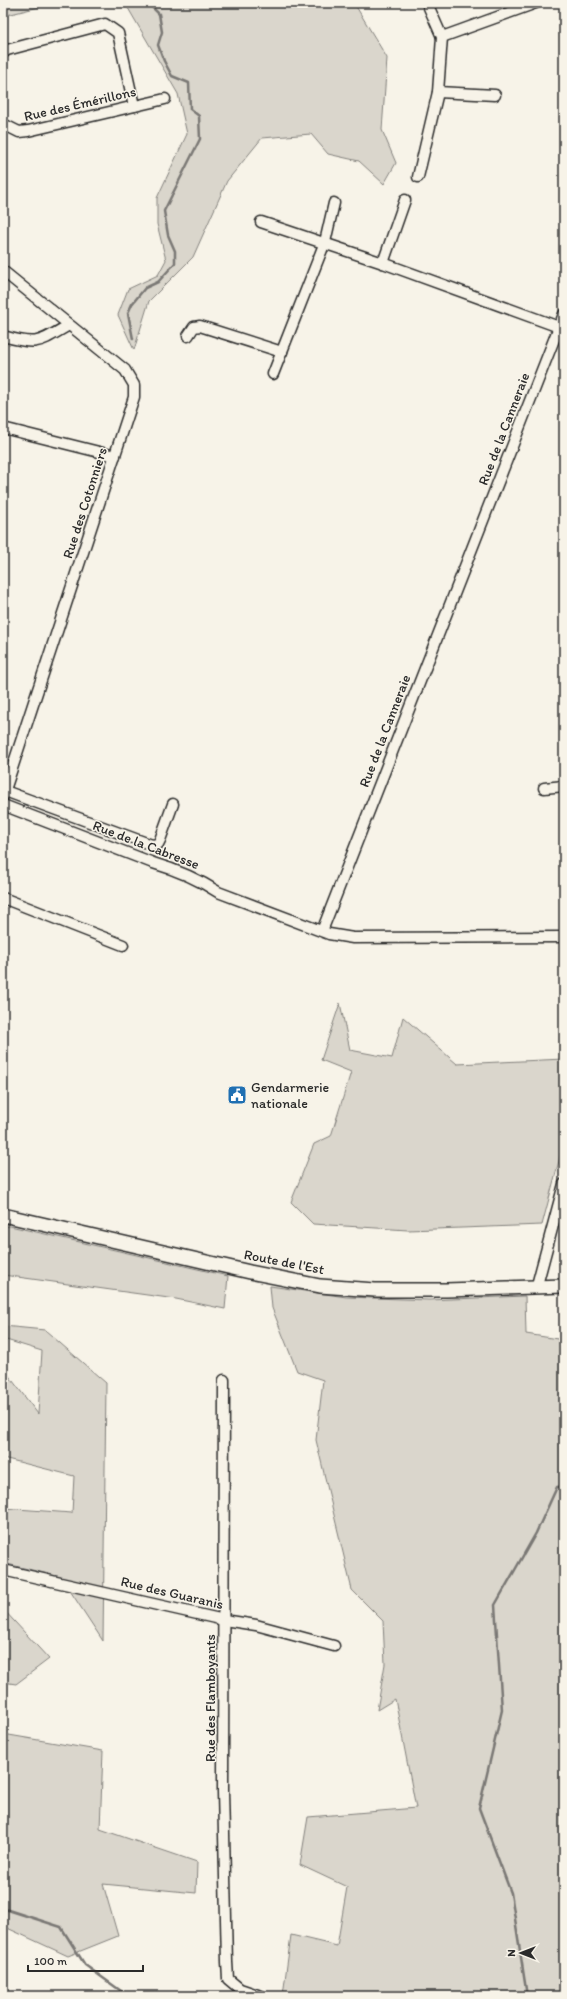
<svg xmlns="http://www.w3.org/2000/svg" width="567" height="1999" font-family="Itim,sans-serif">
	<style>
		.green { fill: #dad6cc; stroke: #82807c }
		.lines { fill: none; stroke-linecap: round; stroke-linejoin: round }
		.stream { stroke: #7a7874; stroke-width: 2.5 }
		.minor-casing { stroke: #2b2b2b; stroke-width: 13 }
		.major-casing { stroke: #2b2b2b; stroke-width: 16 }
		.minor { stroke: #f7f3e8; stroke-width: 10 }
		.major { stroke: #f7f3e8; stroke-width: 13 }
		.labels { text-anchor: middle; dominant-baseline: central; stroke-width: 3; stroke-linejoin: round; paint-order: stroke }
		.street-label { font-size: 14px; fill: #2b2b2b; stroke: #f7f3e8 }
		.poi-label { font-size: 14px; fill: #2b2b2b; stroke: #f7f3e8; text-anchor: start }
	</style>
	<rect width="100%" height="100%" fill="#f7f3e8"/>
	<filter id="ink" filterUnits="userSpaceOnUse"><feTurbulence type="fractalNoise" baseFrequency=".025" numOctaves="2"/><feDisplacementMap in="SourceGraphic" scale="8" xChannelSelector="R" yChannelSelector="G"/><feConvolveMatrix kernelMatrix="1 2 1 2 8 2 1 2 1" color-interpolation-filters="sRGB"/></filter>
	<g filter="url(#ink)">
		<g class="green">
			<path d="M3,3H55L3,16Z"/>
			<path d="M108,3H354L387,58L382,130L396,163L384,184L359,161L328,154L311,134L262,138L227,181L193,257L149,301L134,350L118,315L128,289L158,275L166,260L157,224V198L187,134L178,94L128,8Z"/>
			<path d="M340,1003L350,1050L392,1058L403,1017L457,1064L564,1059V1142L542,1225L408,1230L313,1224L291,1202L314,1144L331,1136L351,1072L321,1060Z"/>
			<path d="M10,1226L228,1276L225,1309L176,1299L3,1275V1227Z"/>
			<path d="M270,1286L346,1297L429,1300L525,1296L526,1334L564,1340V1996L283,1995L291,1935L337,1946L347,1887L300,1865L308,1817L416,1808L395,1699L377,1710L385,1664L383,1621L352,1590L316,1440L323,1380L297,1371L272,1308Z"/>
			<path d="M3,1326L45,1330L106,1383L103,1641L61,1577L3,1563V1508L72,1513L74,1476L3,1458V1368L38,1414L42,1351L3,1339Z"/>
			<path d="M3,1609L49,1659L16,1684L3,1682Z"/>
			<path d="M3,1734L103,1751L100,1829L197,1862L196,1893L103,1884L118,1936L68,1956L3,1926Z"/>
		</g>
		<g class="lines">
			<g class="stream">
				<path d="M133,339L128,313L132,304L145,288L158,282L175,263V251L168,235L164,211L200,139L199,116L190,109L189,83L172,76L164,61L158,45L162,32L159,14L148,3"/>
				<path d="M3,1906L5,1909L61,1927L85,1965L128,1996"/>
				<path d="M527,1996L511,1893L479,1808L502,1710L495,1605L536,1533L557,1487L564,1486"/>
			</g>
			<g class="minor-casing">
				<g id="minor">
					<path d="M427,3L442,37"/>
					<path d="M442,37L536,3"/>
					<path d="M3,53L7,50L105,24L118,33L134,106"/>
					<path d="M438,92L495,95"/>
					<path d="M3,124L19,132L28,131L165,99"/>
					<path d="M418,177L438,92L442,37"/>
					<path d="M261,222L383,263L559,327"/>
					<path d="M383,263L405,200"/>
					<path d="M3,271L125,370L134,385V397L3,796"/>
					<path d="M3,336C38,346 38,343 69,325"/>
					<path d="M188,336L194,327L200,326L282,352"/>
					<path d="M273,374L325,242L334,203"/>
					<path d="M3,428L115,456"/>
					<path d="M544,788L564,786"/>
					<path d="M5,791L152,845L158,844L160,840L173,804"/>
					<path d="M3,805L153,863C177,870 198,879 218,892L329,934L353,938L564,937"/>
					<path d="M3,898L123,945"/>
					<path d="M322,931L564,314"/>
					<path d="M537,1285L564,1184"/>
					<path d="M224,1380L223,1791L227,1962L228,1979L240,1989L261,1996"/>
					<path d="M3,1570L224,1620L256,1625L334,1646"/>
				</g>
			</g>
			<g class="major-casing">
				<path id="major" d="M3,1215L250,1272L320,1286L375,1290H446L564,1286"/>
			</g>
			<use href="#minor" class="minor"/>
			<use href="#major" class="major"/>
		</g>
	</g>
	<defs>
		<g id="civic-square" transform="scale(1)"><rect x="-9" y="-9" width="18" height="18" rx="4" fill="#1f6fb2" stroke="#f7f3e8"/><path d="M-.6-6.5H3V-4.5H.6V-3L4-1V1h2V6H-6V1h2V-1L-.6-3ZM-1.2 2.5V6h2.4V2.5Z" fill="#fff"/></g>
	</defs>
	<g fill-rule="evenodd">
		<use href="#civic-square" x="237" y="1095"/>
	</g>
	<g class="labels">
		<g class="street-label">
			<text transform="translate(80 104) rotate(-13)">Rue des Émérillons</text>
			<text transform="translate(504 429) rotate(-69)">Rue de la Canneraie</text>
			<text transform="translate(85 503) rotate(-72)">Rue des Cotonniers</text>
			<text transform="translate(385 731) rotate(-69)">Rue de la Canneraie</text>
			<text transform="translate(146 845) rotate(21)">Rue de la Cabresse</text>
			<text transform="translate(284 1262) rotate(11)">Route de l'Est</text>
			<text transform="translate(172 1593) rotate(13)">Rue des Guaranis</text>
			<text transform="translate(210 1698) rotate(-90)">Rue des Flamboyants</text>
		</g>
		<g class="poi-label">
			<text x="251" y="1087">Gendarmerie<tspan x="251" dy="16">nationale</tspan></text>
		</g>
	</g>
	<rect width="567" height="1999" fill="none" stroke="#f7f3e8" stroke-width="16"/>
	<rect x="8" y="8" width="551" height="1983" fill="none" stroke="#2b2b2b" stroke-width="1.5" filter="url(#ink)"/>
	<g transform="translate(521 1953) rotate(270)" stroke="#f7f3e8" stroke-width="3" paint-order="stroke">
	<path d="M0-3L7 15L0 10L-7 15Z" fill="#2b2b2b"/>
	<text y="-6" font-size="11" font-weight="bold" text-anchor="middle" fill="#2b2b2b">N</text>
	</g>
	<path d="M28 1965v6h115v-6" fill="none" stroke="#2b2b2b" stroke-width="2"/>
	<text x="34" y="1965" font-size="12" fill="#2b2b2b" stroke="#f7f3e8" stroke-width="3" paint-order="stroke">100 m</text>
</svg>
